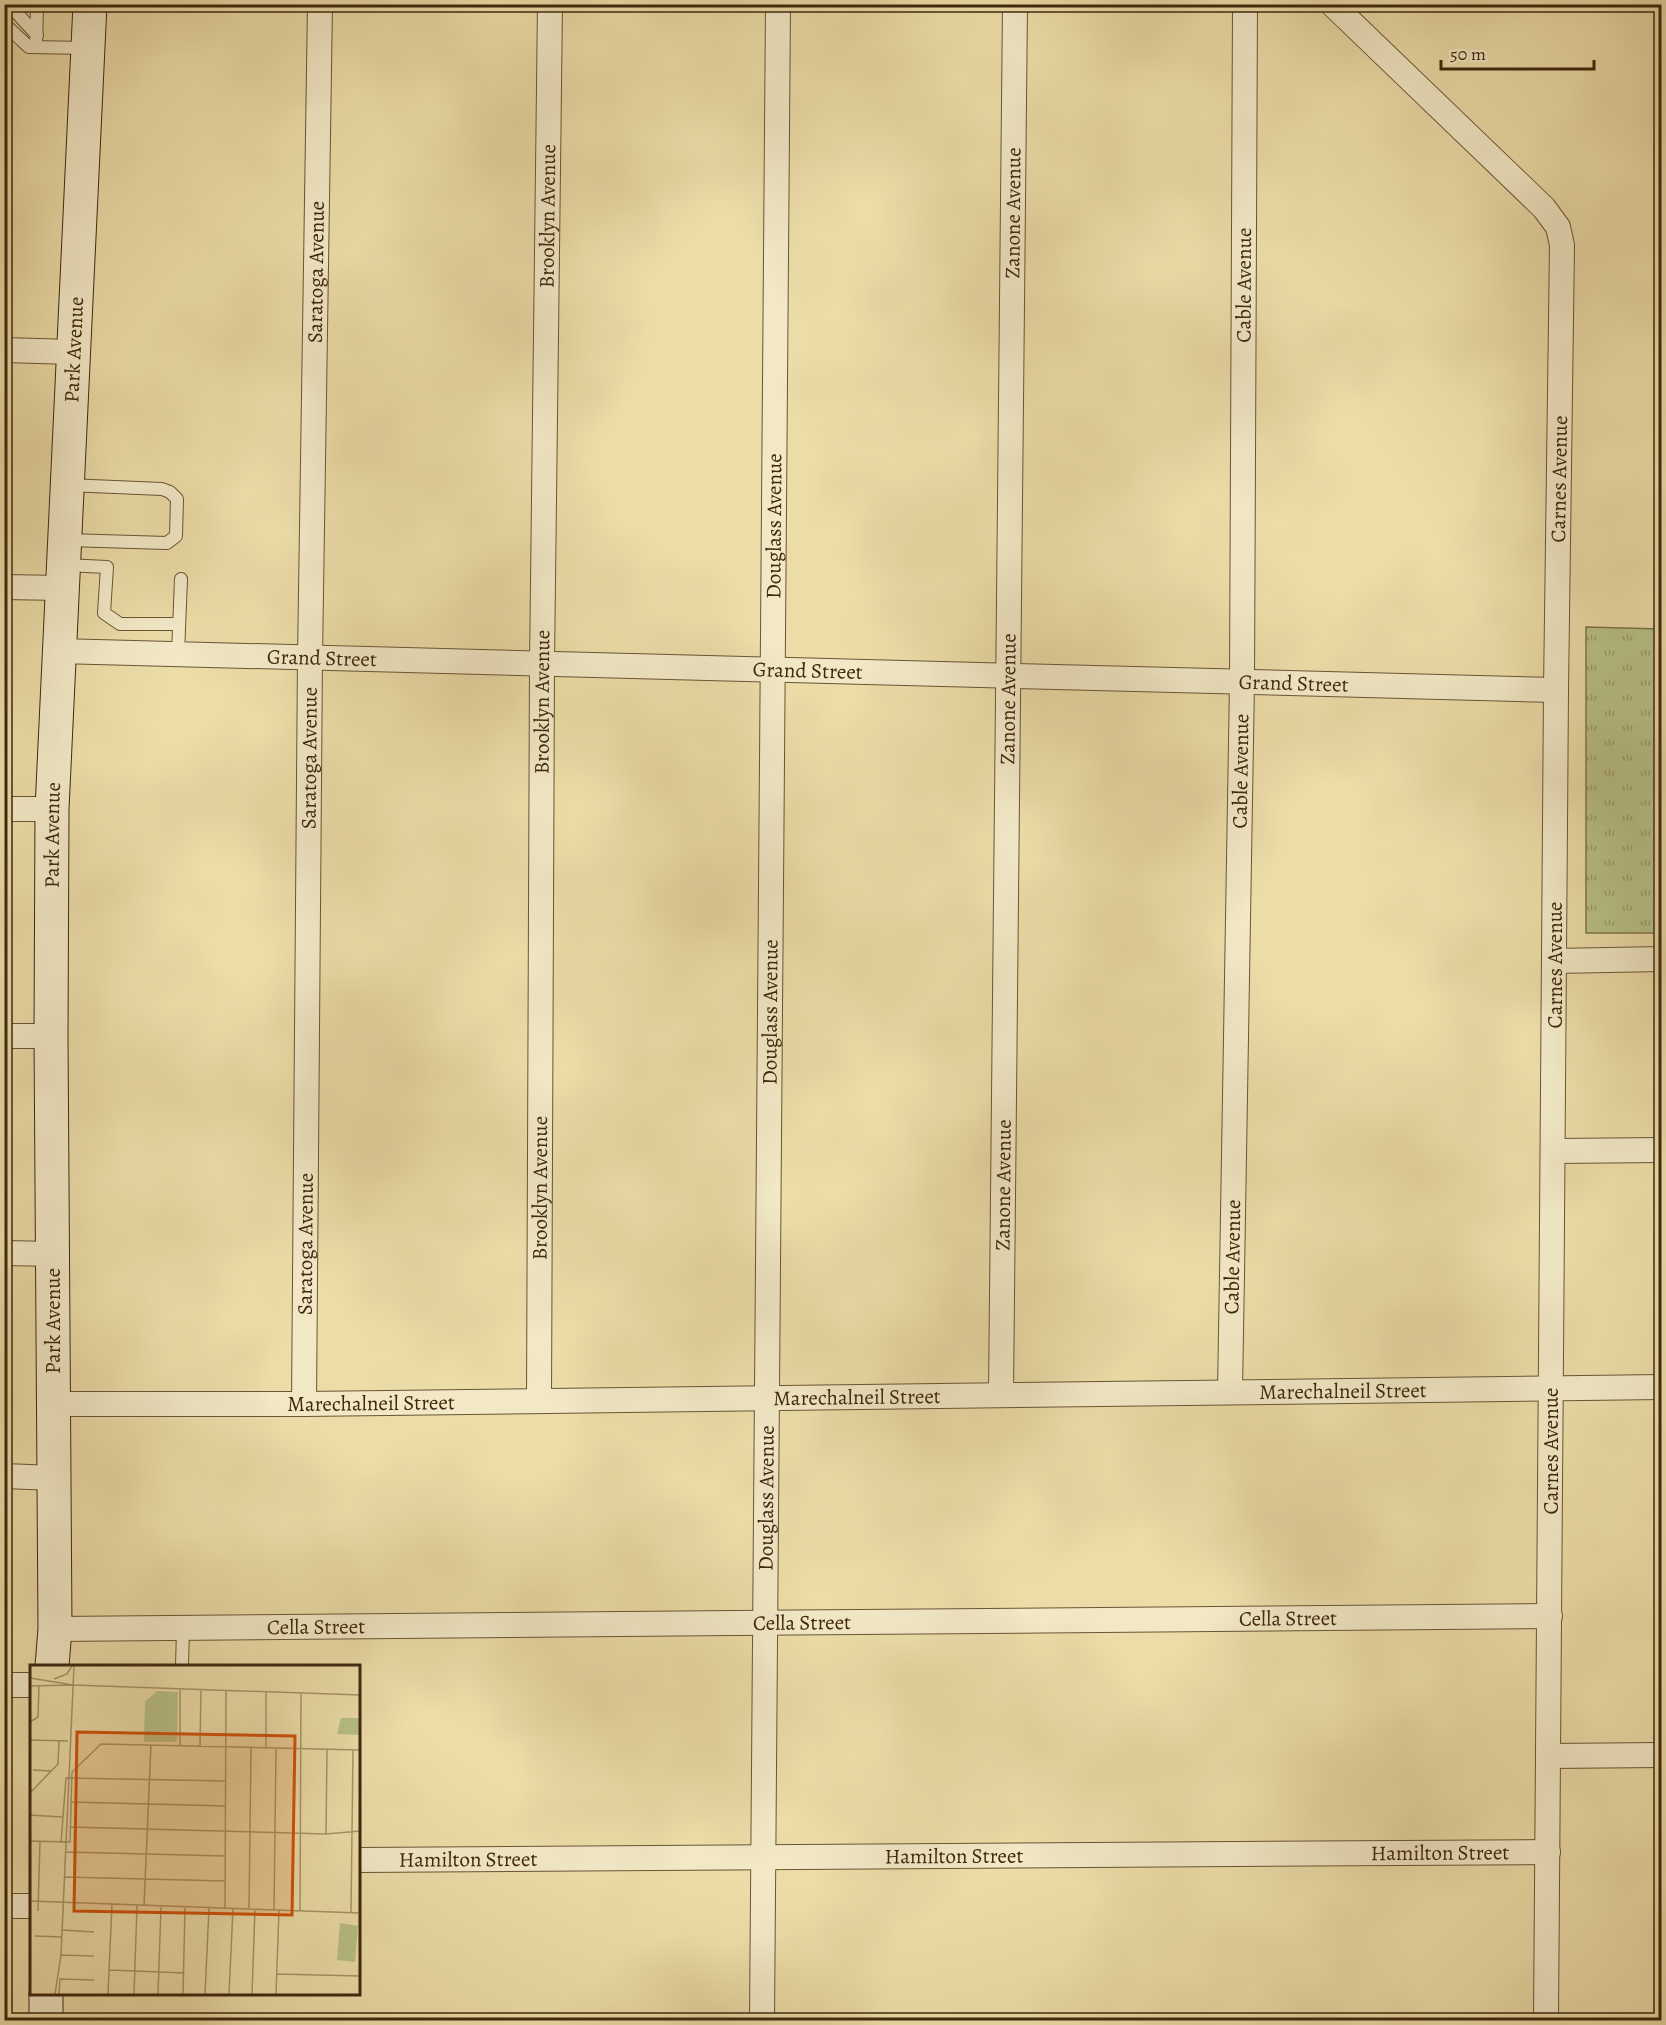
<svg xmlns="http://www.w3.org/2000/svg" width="1666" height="2025" font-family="Alegreya,serif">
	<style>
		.grass { fill: url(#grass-tufts); stroke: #7c744a; stroke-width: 1.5 }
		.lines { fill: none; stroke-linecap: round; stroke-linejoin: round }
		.service-casing { stroke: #6a5534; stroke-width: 14 }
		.minor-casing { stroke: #6a5534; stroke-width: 26 }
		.secondary-casing { stroke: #3f280e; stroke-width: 35 }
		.service { stroke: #f2e8c6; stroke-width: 12 }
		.minor { stroke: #f2e8c6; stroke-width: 24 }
		.secondary { stroke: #f2e8c6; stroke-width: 33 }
		.labels { text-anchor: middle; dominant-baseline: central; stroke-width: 4.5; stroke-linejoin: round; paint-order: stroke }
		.street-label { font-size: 21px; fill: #3f280e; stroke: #f2e8c6 }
		.inset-road { fill: none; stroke: #a6946a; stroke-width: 1.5 }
		.view { fill: #cf520c; fill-opacity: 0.15; stroke: #cf520c; stroke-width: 3 }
		.inset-edge { fill: none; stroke: #3f280e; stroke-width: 3 }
	</style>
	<defs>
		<pattern id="grass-tufts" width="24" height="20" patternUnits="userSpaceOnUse" patternTransform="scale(1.5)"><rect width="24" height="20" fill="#b8c087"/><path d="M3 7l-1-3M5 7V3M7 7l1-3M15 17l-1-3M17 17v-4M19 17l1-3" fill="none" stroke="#979c6d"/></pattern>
	</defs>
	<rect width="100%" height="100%" fill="#ebdca8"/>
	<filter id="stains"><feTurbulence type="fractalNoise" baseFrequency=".00333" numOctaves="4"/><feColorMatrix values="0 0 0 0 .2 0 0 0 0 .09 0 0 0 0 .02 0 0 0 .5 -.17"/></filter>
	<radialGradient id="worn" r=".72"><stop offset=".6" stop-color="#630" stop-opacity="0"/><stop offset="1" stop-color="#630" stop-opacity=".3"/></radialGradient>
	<path class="grass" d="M1586,627L1661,629V933H1586Z"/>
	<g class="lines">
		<g class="service-casing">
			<g id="service">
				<path d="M13,9L37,35"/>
				<path d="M4,24L29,47L87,48"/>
				<path d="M36,47L37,4"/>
				<path d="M67,485L162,489L170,492L177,499L176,536L167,543L67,540"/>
				<path d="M65,565L107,567L104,613L120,624H179"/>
				<path d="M178,654L181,579"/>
				<path d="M182,1666L183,1630"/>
			</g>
		</g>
		<g class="minor-casing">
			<g id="minor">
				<path d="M1332,4L1544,208L1558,227L1562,245L1556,690L1546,2020"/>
				<path d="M4,350L72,352"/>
				<path d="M4,587L61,588"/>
				<path id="s1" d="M58,651L1556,690"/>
				<path d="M4,809H52"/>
				<path d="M1554,961L1662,959"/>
				<path d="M4,1036H51"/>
				<path d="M1554,1151L1662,1150"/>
				<path d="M4,1253L53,1254"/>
				<path id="s2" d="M1230,1392L1242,682L1245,4"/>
				<path id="s3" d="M1001,1395L1015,4"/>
				<path id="s4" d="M539,1401L542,664L550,4"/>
				<path id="s5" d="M53,1404H304L1662,1387"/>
				<path id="s6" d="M304,1404L310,658L320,4"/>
				<path d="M4,1476L55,1478"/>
				<path id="s7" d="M55,1629L1550,1616"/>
				<path d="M4,1685H32"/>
				<path d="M1548,1756L1662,1755"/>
				<path id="s8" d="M358,1860L1548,1852"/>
				<path d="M4,1906H32"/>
				<path id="s9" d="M762,2020L778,4"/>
			</g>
		</g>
		<g class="secondary-casing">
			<g id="secondary">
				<path id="s10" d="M52,1666L55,1629L51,1036L52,809L90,4"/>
				<path d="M46,2020V1994"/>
			</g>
		</g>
		<use href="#service" class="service"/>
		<use href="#minor" class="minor"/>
		<use href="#secondary" class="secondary"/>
	</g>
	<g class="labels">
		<g class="street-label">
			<text stroke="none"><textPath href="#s3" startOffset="1182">Zanone Avenue</textPath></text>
			<text stroke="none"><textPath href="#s4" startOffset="1185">Brooklyn Avenue</textPath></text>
			<text stroke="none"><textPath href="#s6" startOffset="1132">Saratoga Avenue</textPath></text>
			<text stroke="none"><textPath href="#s2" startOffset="1107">Cable Avenue</textPath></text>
			<text stroke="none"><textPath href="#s10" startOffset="1317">Park Avenue</textPath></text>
			<text transform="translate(1559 479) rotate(-89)">Carnes Avenue</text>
			<text stroke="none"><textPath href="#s9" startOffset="1494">Douglass Avenue</textPath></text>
			<text stroke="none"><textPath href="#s1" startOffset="264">Grand Street</textPath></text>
			<text stroke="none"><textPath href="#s1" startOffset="750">Grand Street</textPath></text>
			<text stroke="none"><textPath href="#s1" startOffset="1236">Grand Street</textPath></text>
			<text stroke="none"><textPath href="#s3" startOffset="696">Zanone Avenue</textPath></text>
			<text stroke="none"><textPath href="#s4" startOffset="699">Brooklyn Avenue</textPath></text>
			<text stroke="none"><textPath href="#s6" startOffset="646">Saratoga Avenue</textPath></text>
			<text stroke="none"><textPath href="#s2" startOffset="621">Cable Avenue</textPath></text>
			<text stroke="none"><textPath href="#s10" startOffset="831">Park Avenue</textPath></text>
			<text transform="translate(1555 965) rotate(-90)">Carnes Avenue</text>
			<text stroke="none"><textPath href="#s9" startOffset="1008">Douglass Avenue</textPath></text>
			<text stroke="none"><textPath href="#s3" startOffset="210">Zanone Avenue</textPath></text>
			<text stroke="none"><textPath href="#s4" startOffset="213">Brooklyn Avenue</textPath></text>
			<text stroke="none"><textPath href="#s6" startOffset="160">Saratoga Avenue</textPath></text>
			<text stroke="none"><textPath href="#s2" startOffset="135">Cable Avenue</textPath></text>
			<text transform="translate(53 1321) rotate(-90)">Park Avenue</text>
			<text stroke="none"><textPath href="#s5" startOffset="1290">Marechalneil Street</textPath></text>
			<text stroke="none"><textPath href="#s5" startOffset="804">Marechalneil Street</textPath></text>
			<text stroke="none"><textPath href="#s5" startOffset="318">Marechalneil Street</textPath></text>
			<text transform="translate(1551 1451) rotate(-90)">Carnes Avenue</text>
			<text stroke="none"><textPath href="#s9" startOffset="522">Douglass Avenue</textPath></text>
			<text stroke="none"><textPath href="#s7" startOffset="1233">Cella Street</textPath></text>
			<text stroke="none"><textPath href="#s7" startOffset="747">Cella Street</textPath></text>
			<text stroke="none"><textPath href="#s7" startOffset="261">Cella Street</textPath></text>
			<text stroke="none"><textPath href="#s8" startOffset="1082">Hamilton Street</textPath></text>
			<text stroke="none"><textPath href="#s8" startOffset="596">Hamilton Street</textPath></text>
			<text stroke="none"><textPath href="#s8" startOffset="110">Hamilton Street</textPath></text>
		</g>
	</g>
	<g transform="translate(30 1665)">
		<rect width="330" height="330" fill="#ebdca8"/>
		<path d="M127,26L148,27L147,77H114L115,37ZM311,53H329L330,70L307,69Z" fill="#b8c087"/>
		<path d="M310,258L328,261L325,297L307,295Z" fill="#b8c087"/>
		<path class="inset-road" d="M0,13L43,20M24,14L37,9L42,1M43,20L330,30M0,21L43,20M150,24V81M0,57L8,52L9,21M0,75L38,76M170,81L171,25M236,83V27M3,105L21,106M0,128L28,99L29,76M41,137L196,141M0,150L32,152M41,162L296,169L330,166M296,169L297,85M0,176L40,177L42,107L71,79L330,85M31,178L36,113L196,116M35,187L195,191M34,212L195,216M0,236L330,248M114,241L121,80M195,243L196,26M219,244L221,82M244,245L246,83M8,246L10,177M270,246L271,28M321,248L323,85M33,265L64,267M5,271L32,272M31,290L64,291M79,305L154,308M247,309L330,311M25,329L31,290L44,1M29,329L30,314L64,315M78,329L82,239M104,329L107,241M128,329L131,242M153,329L155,243M175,329L179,243M199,329L203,243M222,329L225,244M246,329L249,245"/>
		<path class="view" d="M47,67L265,71L262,250L44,246Z"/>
		<rect width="330" height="330" class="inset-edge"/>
	</g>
	<rect width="1666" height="2025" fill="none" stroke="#ebdca8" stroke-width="24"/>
	<rect x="6" y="6" width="1654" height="2013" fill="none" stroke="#3f280e" stroke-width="3"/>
	<rect x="12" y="12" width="1642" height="2001" fill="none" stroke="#3f280e" stroke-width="1.5"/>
	<path d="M1441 60v9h153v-9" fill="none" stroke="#3f280e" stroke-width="3"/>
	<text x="1450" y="60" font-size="18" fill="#3f280e" stroke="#f2e8c6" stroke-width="4.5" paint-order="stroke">50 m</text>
	<rect width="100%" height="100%" filter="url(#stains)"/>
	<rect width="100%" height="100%" fill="url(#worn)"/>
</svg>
